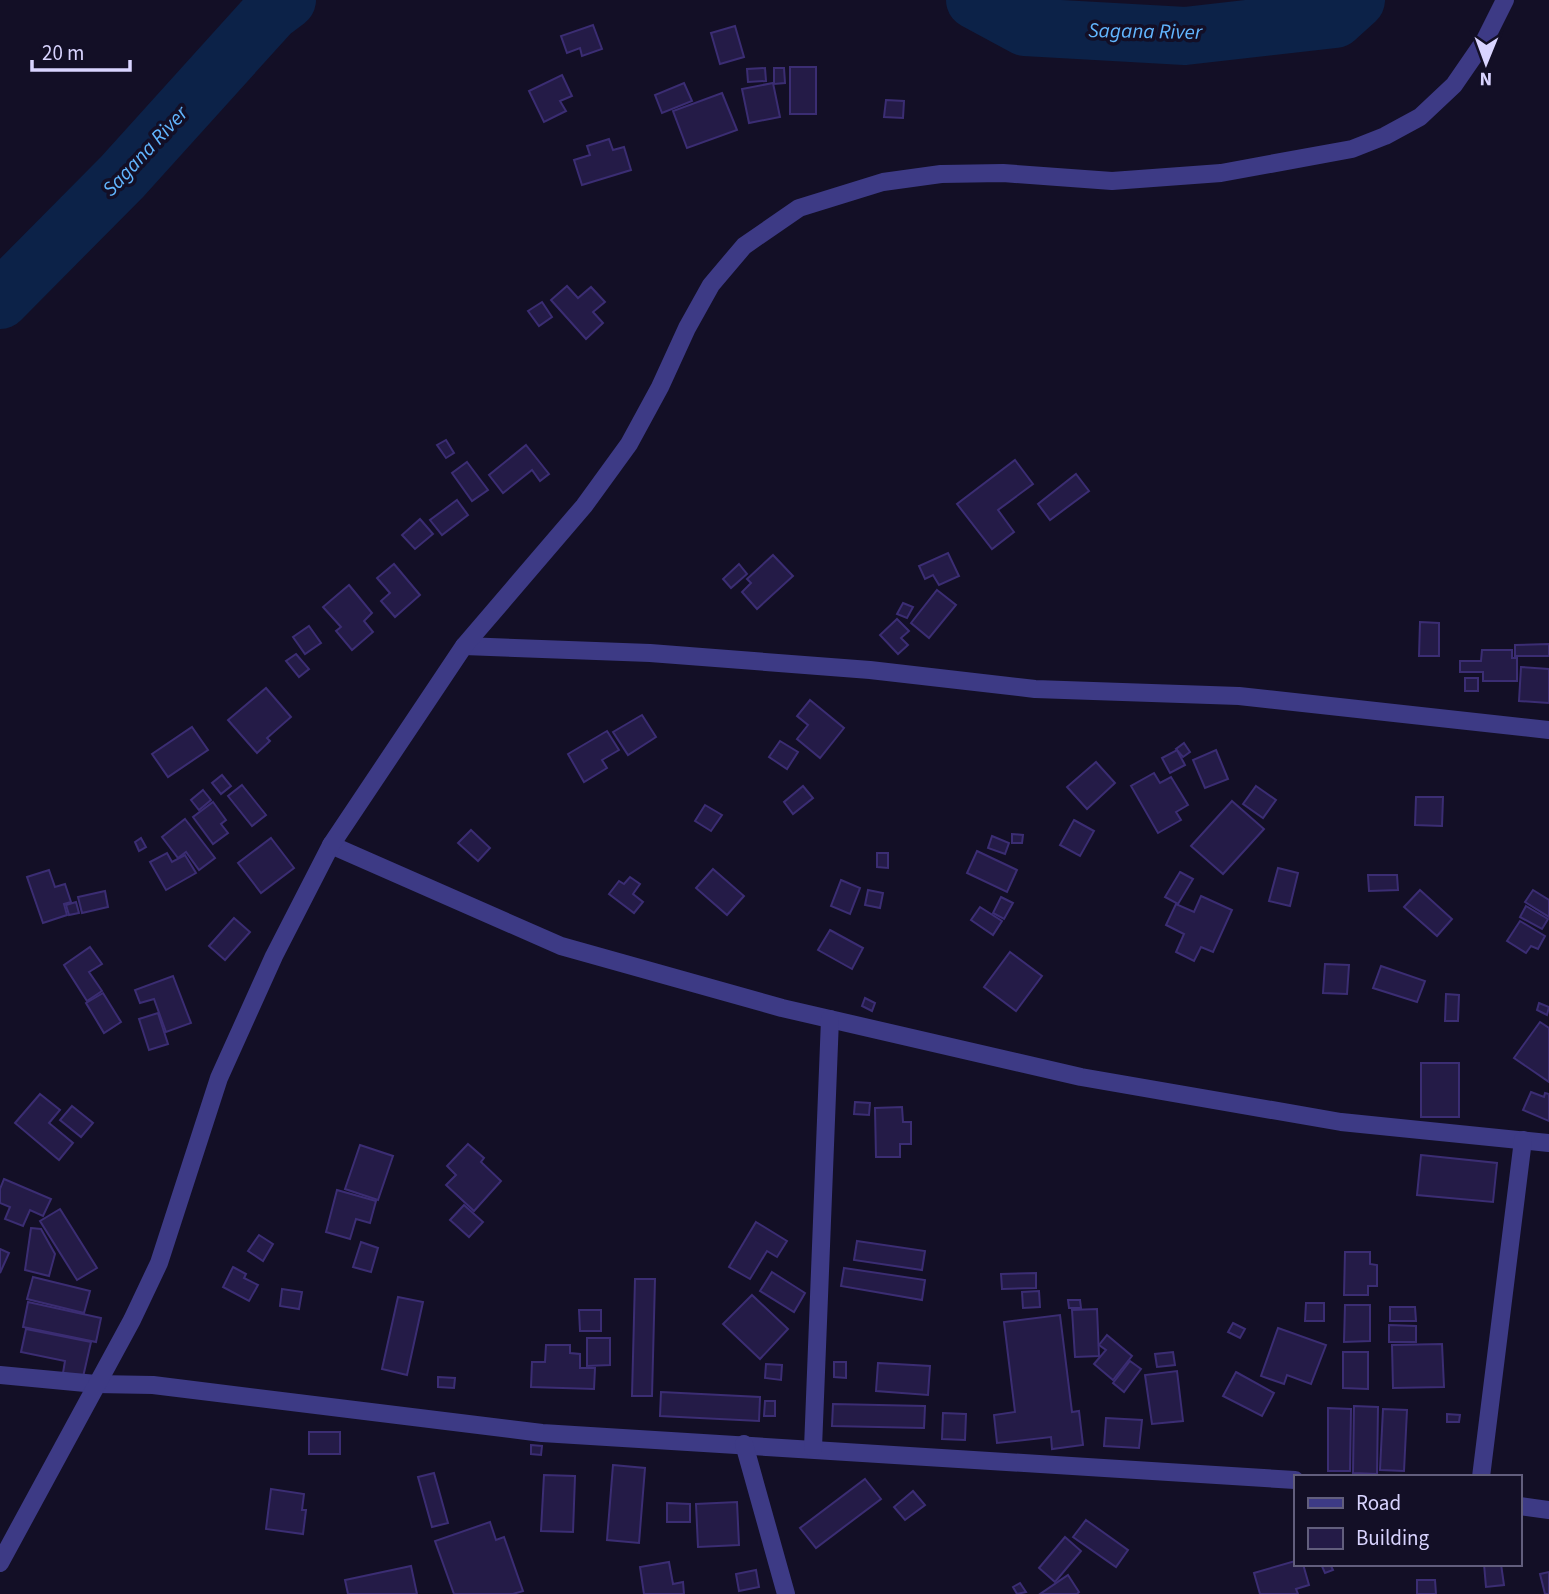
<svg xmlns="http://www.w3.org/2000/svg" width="1549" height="1594" font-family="'Source Sans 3',sans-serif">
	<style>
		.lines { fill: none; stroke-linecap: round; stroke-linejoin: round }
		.river { stroke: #0c2248; stroke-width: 58 }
		.building { fill: #241b47; stroke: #3b2d73; stroke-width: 2 }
		.minor { stroke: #3d3a85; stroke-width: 18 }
		.labels { text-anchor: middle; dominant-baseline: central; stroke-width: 7; stroke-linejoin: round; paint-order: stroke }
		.water-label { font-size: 21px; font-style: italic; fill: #62b6ff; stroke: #130f26 }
	</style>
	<rect width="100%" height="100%" fill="#130f26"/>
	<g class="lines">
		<g class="river">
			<path d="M975,0L1025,27L1185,36L1335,19L1356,0"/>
			<path d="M0,300L122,177L271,12L287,0"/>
		</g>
	</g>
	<g class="building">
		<path d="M593,25L602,49L582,56L580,48L567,53L561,36Z"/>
		<path d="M735,26L744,57L720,64L711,33Z"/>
		<rect x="790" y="67" width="26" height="47"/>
		<path d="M765,68L766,81L748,82L747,69Z"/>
		<path d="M774,68H784L785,83L774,84Z"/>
		<path d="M562,75L572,96L560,101L566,111L544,122L529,91Z"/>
		<path d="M684,83L692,101L662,113L655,95Z"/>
		<path d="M773,83L780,117L749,123L742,89Z"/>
		<path d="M722,93L737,130L687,148L673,111Z"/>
		<path d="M886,100L904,101L903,118L884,117Z"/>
		<path d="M609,139L613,150L624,147L631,170L582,185L574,160L590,155L587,146Z"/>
		<path d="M567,286L578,298L591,287L605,302L593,312L603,323L586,339L551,300Z"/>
		<path d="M542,302L552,317L539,326L528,311Z"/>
		<path d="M446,440L454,453L446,458L437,445Z"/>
		<path d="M526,445L549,474L540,481L532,470L503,493L489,475Z"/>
		<path d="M1015,460L1033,484L998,510L1014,532L992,549L957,504Z"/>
		<path d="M467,462L488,490L472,501L452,473Z"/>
		<path d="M1076,474L1089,491L1050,520L1038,504Z"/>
		<path d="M457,500L468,515L442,535L430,520Z"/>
		<path d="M420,519L433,534L415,549L402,535Z"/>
		<path d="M948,553L959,576L939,585L933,575L925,579L919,566Z"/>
		<path d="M773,555L793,576L757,609L742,592L751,583L747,579Z"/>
		<path d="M394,564L420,595L395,617L381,601L390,593L377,578Z"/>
		<path d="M739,564L747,574L731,588L723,579Z"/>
		<path d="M349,585L372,613L364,621L373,632L352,650L336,631L341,627L323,607Z"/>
		<path d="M937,590L956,605L929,638L911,623Z"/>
		<path d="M903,603L913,607L907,618L897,614Z"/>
		<path d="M897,619L909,631L901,638L908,645L898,654L880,635Z"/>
		<path d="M1420,622L1439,623V656H1419Z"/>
		<path d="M309,626L321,643L305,654L293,637Z"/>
		<path d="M1549,644V656H1515V645Z"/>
		<path d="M1482,650H1512V658H1517V681H1483V672H1460V661H1481Z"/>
		<path d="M296,654L309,669L299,677L286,661Z"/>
		<path d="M1521,667L1549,669V703L1519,701Z"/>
		<rect x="1465" y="678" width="13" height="13"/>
		<path d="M266,688L291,717L267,738L270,741L257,753L228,720Z"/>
		<path d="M810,700L844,728L820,758L797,739L808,725L797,716Z"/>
		<path d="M642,715L656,737L628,755L613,732Z"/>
		<path d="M192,727L208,750L168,777L152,754Z"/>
		<path d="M607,731L619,750L602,760L607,768L584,782L568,754Z"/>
		<path d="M780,741L798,752L787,769L769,757Z"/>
		<path d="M1184,743L1190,752L1183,757L1176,749Z"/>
		<path d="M1177,750L1185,765L1170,773L1162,758Z"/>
		<path d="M1216,750L1228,779L1205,788L1193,760Z"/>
		<path d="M1096,762L1115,783L1087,809L1067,787Z"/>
		<path d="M1154,773L1160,783L1171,777L1188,805L1176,812L1181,820L1158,833L1131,786Z"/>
		<path d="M222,775L231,786L221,794L212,783Z"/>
		<path d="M242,785L266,815L252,826L228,796Z"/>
		<path d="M803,786L813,798L793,814L784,802Z"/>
		<path d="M1256,786L1276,800L1263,818L1243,804Z"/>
		<path d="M203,790L211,800L199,810L191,800Z"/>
		<path d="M1416,797H1443L1442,826L1415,825Z"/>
		<path d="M1232,801L1264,829L1223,874L1191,846Z"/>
		<path d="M213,802L226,820L221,824L228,833L213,844L193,817Z"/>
		<path d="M705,805L722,815L711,831L695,821Z"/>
		<path d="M185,819L215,858L199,870L186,852L178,858L162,837Z"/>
		<path d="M1074,820L1094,831L1080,856L1060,845Z"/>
		<path d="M471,830L490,848L478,861L458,843Z"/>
		<path d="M1012,834L1023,835L1022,843H1012Z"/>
		<path d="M992,836L1009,843L1005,854L988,848Z"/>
		<path d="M141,838L146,847L139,851L135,842Z"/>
		<path d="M271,838L294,868L261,893L238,863Z"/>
		<path d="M977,851L1017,870L1007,892L967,873Z"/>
		<path d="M167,853L172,862L185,855L196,873L166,890L150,862Z"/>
		<path d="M877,853H888V868L877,867Z"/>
		<path d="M1278,868L1298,873L1290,906L1269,901Z"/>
		<path d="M713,869L744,896L727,915L696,888Z"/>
		<path d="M49,870L55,887L65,884L71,902L64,904L67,915L43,923L27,877Z"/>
		<path d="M1180,872L1193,879L1178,904L1165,897Z"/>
		<path d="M1368,875H1397L1398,890L1369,891Z"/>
		<path d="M630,877L640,884L633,894L643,902L634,913L609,894L619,881L624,884Z"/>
		<path d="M841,880L860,888L850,914L831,906Z"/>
		<path d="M868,890L883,893L880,908L865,905Z"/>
		<path d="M1420,890L1452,919L1437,936L1404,907Z"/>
		<path d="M1533,890L1549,900V917L1525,902Z"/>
		<path d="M105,891L108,907L82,913L78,897Z"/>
		<path d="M1201,896L1232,910L1213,952L1201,947L1194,961L1176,952L1184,934L1166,925L1176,904L1194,912Z"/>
		<path d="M1001,897L1013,903L1004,919L993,913Z"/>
		<path d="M76,902L79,913L69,915L66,905Z"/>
		<path d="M1526,906L1548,919L1542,929L1520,917Z"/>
		<path d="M980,907L1002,921L993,935L971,920Z"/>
		<path d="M234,918L250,932L225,960L209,946Z"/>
		<path d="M1520,921L1545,936L1538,949L1531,946L1526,953L1507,941Z"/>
		<path d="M830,930L863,948L852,969L818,950Z"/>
		<path d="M90,947L102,964L89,972L102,991L87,1001L64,965Z"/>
		<path d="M1010,952L1042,976L1016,1011L984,987Z"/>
		<path d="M1325,964L1349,965L1347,994L1323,993Z"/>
		<path d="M1381,966L1425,981L1417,1002L1373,988Z"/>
		<path d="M173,976L191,1023L166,1032L154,999L140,1003L135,990Z"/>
		<path d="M103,993L121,1022L104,1033L86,1003Z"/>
		<path d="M1446,994L1459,995L1458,1021H1445Z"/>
		<path d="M865,998L875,1003L872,1011L862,1006Z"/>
		<path d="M1539,1003L1549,1007L1547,1015L1537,1010Z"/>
		<path d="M158,1013L168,1044L149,1050L139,1019Z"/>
		<path d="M1540,1022L1549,1028V1082L1514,1058Z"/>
		<rect x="1421" y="1063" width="38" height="54"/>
		<path d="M1531,1092L1544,1097L1545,1093L1549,1094V1121L1523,1110Z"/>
		<path d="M40,1094L60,1110L49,1123L73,1143L59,1160L15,1123Z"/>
		<path d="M855,1102L870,1103L869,1115L854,1114Z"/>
		<path d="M72,1106L93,1123L81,1137L60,1120Z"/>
		<path d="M902,1107L903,1122H911V1144H900V1157H876L875,1108Z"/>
		<path d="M468,1144L484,1158L481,1162L501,1181L474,1211L446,1185L456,1175L447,1166Z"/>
		<path d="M360,1145L393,1156L378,1200L345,1189Z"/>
		<path d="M1421,1155L1497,1163L1493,1202L1417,1195Z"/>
		<path d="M4,1179L51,1199L43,1216L30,1210L23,1226L5,1219L10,1207L0,1203V1189Z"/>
		<path d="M337,1190L376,1201L370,1223L356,1219L350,1239L326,1232Z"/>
		<path d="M464,1205L483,1222L469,1237L450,1220Z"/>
		<path d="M60,1209L97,1268L77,1280L40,1221Z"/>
		<path d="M756,1222L787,1241L777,1257L767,1251L750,1279L729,1267Z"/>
		<path d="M31,1228L41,1229L55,1254L49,1276L25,1270Z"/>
		<path d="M259,1235L273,1244L263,1261L248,1251Z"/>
		<path d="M857,1241L925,1251L922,1270L854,1260Z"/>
		<path d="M361,1242L378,1248L371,1272L353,1267Z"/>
		<path d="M0,1249L9,1253L0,1273Z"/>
		<path d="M1345,1252H1370V1264L1377,1265V1286H1368V1295H1344Z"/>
		<path d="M233,1267L246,1274L244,1278L258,1285L249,1301L223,1287Z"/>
		<path d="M844,1268L925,1280L922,1300L841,1286Z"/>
		<path d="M772,1272L805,1293L794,1312L760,1291Z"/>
		<path d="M1036,1273V1288L1002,1289L1001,1274Z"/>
		<path d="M33,1277L90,1291L84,1313L27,1299Z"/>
		<path d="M635,1279H655L652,1396H632Z"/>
		<path d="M282,1289L302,1292L299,1309L280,1306Z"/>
		<path d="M1039,1291L1040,1307L1023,1308L1022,1292Z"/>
		<path d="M752,1295L788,1329L760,1359L723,1324Z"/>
		<path d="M398,1297L423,1302L407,1375L382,1369Z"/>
		<path d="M1068,1300H1080L1081,1308H1069Z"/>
		<path d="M28,1302L101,1318L96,1342L23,1327Z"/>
		<path d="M1306,1303H1324V1321H1305Z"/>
		<path d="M1345,1305H1370V1341L1344,1342Z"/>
		<path d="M1390,1307H1415L1416,1321H1390Z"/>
		<path d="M1097,1309L1099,1356L1075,1357L1072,1310Z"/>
		<path d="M579,1310H601V1331H580Z"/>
		<path d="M1060,1315L1072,1412L1079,1411L1083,1445L1052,1449L1051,1437L997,1443L994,1415L1015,1412L1004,1322Z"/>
		<path d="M1233,1323L1245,1329L1240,1338L1228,1332Z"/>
		<path d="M1389,1325L1416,1326V1342H1389Z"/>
		<path d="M1278,1328L1326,1345L1311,1384L1287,1375L1284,1384L1261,1376Z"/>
		<path d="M26,1329L91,1342L83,1377L63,1373L65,1361L21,1352Z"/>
		<path d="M1107,1335L1132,1356L1113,1380L1094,1364L1106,1350L1099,1345Z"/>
		<path d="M587,1338H610V1365L587,1366Z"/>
		<path d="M1442,1344L1444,1387L1393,1388L1392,1345Z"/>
		<path d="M546,1345H570V1353L580,1354V1368H595L594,1389L531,1387L532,1362H545Z"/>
		<path d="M1173,1352L1175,1365L1157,1367L1155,1354Z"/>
		<path d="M1343,1352H1368V1389L1343,1388Z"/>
		<path d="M1130,1361L1141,1369L1124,1392L1113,1383Z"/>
		<path d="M834,1362H846V1378L834,1377Z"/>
		<path d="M878,1363L930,1366L928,1395L876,1391Z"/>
		<path d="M766,1364L782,1365L781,1380L765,1378Z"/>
		<path d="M1177,1371L1183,1421L1152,1424L1145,1375Z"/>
		<path d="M1236,1372L1274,1393L1262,1416L1223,1396Z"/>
		<path d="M438,1377L455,1378L454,1388L438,1387Z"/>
		<path d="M661,1392L760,1397L759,1421L660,1416Z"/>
		<path d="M765,1401H775V1416H764Z"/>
		<path d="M833,1404L925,1406L924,1428L832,1426Z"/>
		<path d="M1354,1406L1378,1407L1377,1474L1353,1473Z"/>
		<path d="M1328,1408L1351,1409L1350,1471H1328Z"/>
		<path d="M1383,1409L1407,1410L1404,1471L1380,1470Z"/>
		<path d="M943,1413L966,1414L965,1440L942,1439Z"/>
		<path d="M1447,1414L1460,1415L1459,1422H1447Z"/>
		<path d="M1106,1418L1142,1420L1139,1448L1104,1446Z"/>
		<rect x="309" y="1432" width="31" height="22"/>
		<path d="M531,1445L542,1446L541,1455L531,1454Z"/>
		<path d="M613,1465L645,1468L639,1543L607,1540Z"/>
		<path d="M434,1473L448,1523L432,1527L418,1477Z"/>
		<path d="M544,1475L575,1476L573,1532L541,1531Z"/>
		<path d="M865,1479L881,1499L816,1548L800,1528Z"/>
		<path d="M271,1489L304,1494L302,1510H306L303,1534L266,1529Z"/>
		<path d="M913,1491L925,1505L905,1520L894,1507Z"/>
		<path d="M737,1502L739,1545L698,1547L696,1504Z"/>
		<path d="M667,1503L690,1504V1522H667Z"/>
		<path d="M1086,1520L1128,1550L1116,1567L1073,1537Z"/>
		<path d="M490,1522L496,1540L504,1537L523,1591L513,1594H454L435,1541Z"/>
		<path d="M1065,1537L1081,1551L1055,1582L1039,1568Z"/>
		<path d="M1295,1561V1564H1303L1309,1585L1296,1589L1298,1594H1260L1254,1573Z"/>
		<path d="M669,1562L673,1584L683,1582L684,1594H644L640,1567Z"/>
		<path d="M1321,1564H1330L1333,1570L1325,1573Z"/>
		<path d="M1484,1564H1501L1504,1585L1486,1587Z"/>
		<path d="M411,1566L417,1594H348L345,1580Z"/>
		<path d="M756,1570L759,1587L739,1591L736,1574Z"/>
		<path d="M1549,1572V1594H1545L1540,1574Z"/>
		<path d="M1068,1575L1079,1592L1077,1594H1040Z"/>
		<path d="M1417,1580H1435L1436,1594H1417Z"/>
		<path d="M1020,1583L1026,1592L1017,1594L1013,1587Z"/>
	</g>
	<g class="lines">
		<g class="minor">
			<path d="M464,646L650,653L870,670L1035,689L1239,696L1549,730"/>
			<path d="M331,845L561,946L782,1008L1081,1077L1341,1122L1549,1143"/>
			<path d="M0,1375L96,1384L153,1385L542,1433L1295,1480"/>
			<path d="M744,1444L786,1594"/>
			<path d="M813,1448L830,1019"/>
			<path d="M1481,1477L1523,1140"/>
			<path d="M1519,1506L1549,1510"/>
			<path d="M0,1563L132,1320L159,1263L219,1078L274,956L331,845L464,646L584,506L629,444L660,387L687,328L711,285L744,246L799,208L883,182L941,174L1003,173L1112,181L1221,173L1352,149L1385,136L1420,117L1454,85L1485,40L1505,0"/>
		</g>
	</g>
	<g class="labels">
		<g class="water-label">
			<text transform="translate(1145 31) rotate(1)">Sagana River</text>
			<text transform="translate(145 151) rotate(-47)">Sagana River</text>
		</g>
	</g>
	<rect x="1294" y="1475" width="228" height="91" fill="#130f26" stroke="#625e7d" stroke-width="2"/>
	<rect x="1308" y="1498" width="35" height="10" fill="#3d3a85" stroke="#625e7d" stroke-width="2"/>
	<text x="1356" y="1510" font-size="21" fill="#d9d4ff">Road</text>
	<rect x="1308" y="1528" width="35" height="21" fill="#241b47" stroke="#625e7d" stroke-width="2"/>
	<text x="1356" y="1545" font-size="21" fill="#d9d4ff">Building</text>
	<g transform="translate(1486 63) rotate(181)" stroke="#130f26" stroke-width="5" paint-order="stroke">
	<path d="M0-5L12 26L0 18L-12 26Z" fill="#d9d4ff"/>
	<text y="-10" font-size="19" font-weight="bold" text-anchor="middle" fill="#d9d4ff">N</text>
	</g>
	<path d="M32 60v10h98v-10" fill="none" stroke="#d9d4ff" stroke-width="3.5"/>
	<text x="42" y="60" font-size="21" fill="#d9d4ff" stroke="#130f26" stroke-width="5" paint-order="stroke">20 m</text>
</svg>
